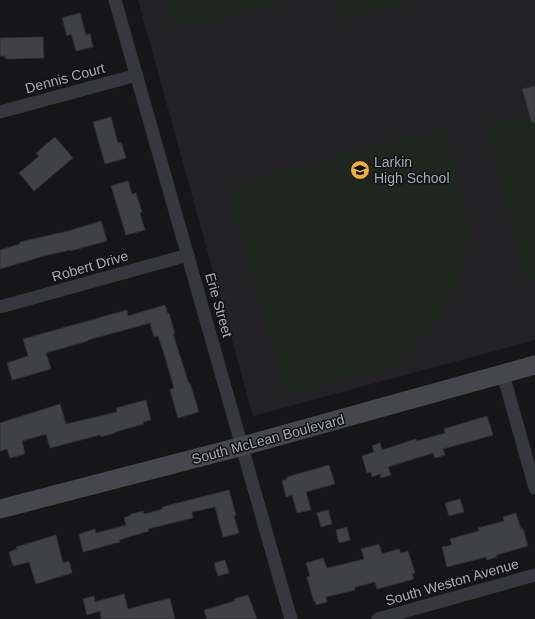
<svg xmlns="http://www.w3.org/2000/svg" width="535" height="619" font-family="Helvetica,sans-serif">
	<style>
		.built { fill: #222225 }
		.green { fill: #1e261f }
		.building { fill: #404145; stroke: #303034 }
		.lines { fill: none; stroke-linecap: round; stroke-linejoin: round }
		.street { stroke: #37383d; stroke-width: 13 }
		.secondary { stroke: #45474d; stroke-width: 19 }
		.labels { text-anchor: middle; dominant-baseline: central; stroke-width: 3; stroke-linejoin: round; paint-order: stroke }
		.street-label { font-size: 14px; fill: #a8adb8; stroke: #111113 }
		.poi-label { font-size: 14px; fill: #a8adb8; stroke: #111113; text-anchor: start }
	</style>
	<rect width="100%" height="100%" fill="#161618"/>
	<path class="built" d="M138,0H535V340L253,416Z"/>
	<g class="green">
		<path d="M164,0H285L201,25L184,27C170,19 168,16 164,0Z"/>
		<path d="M333,0H414L339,20Z"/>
		<path d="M535,113V279L525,282L487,127Z"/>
		<path d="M444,129L466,209L468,239L460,278L444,312L393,367L288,395L229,194L237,184Z"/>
	</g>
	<g class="building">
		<path d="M80,13L86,35L90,34L93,47L76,51L71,34L67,36L62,18Z"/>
		<path d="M43,37L44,58L6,59L5,56H0V38Z"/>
		<path d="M535,86V122L532,123L522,89Z"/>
		<path d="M111,117L118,143L121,142L126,158L105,164L93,122Z"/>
		<path d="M55,137L73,158L34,191L19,173L39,156L36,153Z"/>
		<path d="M128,181L132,194L136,193L142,212L140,213L145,230L126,235L111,186Z"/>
		<path d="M101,221L107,241L70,251V250L44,256L0,269V250L20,244V242L68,231Z"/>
		<path d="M165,305L168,314L169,313L175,334H173L189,384L190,383L199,412L178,418L170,390L174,388L165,357L158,336L154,337L150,323L88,340V341L46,353L51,369L12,380L7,363L28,356L23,339L127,310L128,316Z"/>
		<path d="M146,400L151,420L143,422L144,424L115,432V433L101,437L100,435L50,448L46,434L22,441L25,454L10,458L7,449L0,451V423L60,404L66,424L117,412L116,408Z"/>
		<path d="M487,416L493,435L443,449L445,455L435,458L433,453L388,467L391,475L381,478L380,474L372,477L371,472L367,473L362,456L374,452L372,446L380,443L382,450L416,439L417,441L445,433L444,429Z"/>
		<path d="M329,465L335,484L306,492L311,510L297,513L292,495L286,497L282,481L287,479V477Z"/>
		<path d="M229,490L236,515L234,516L239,533L223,537L215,507L192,512L193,518L148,529L149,531L119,540L120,542L83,552L79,534L95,529L96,533L126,525L124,518L131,515V514L143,511L144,514L163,509L162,507Z"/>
		<path d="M460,499L464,512L449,516L445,503Z"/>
		<path d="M328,510L332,524L321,527L317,513Z"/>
		<path d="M516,513L521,529L523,528L528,546L496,555L497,557L487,560L486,557L447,567L442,547L452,545L450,539L479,531L478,528L504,521L503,517Z"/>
		<path d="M347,527L350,540L339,543L336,530Z"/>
		<path d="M56,535L63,563L69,561L72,573L36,584L29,562L13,566L9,552L17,549L16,547Z"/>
		<path d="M379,544L382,554L399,549L401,553L408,551L415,573L412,574L414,579L377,589L375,582L355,587V590L326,597L327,602L316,605L315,601L314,602L307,577L310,576L306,563L323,558L327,568L364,559L361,549Z"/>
		<path d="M225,560L229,573L218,576L214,563Z"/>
		<path d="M124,594L128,609L170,598L175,619H101L100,611L87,615L83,599L94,596L95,602Z"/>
		<path d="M248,595L257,619H207L204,610L235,601L234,599Z"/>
	</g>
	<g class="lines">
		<g class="street">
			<path d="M115,0L291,619"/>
			<path d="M0,112L137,75"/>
			<path d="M0,307L188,255"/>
			<path d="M503,374L535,488"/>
			<path d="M378,619L535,575"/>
		</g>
		<path class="secondary" d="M0,509L243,446L535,365"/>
	</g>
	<defs>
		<g id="school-disc" transform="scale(1)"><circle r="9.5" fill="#f2b134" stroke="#111113"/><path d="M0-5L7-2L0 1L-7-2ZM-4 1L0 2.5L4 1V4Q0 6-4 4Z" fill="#111"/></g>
	</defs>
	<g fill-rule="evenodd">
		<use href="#school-disc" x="360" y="170"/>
	</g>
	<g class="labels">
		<g class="street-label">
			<text transform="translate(65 78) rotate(-15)">Dennis Court</text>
			<text transform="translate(90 266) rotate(-16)">Robert Drive</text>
			<text transform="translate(219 305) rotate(74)">Erie Street</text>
			<text transform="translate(268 439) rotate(-15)">South McLean Boulevard</text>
			<text transform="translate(452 582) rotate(-16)">South Weston Avenue</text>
		</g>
		<g class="poi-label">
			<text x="374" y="162">Larkin<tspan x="374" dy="16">High School</tspan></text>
		</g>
	</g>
</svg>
